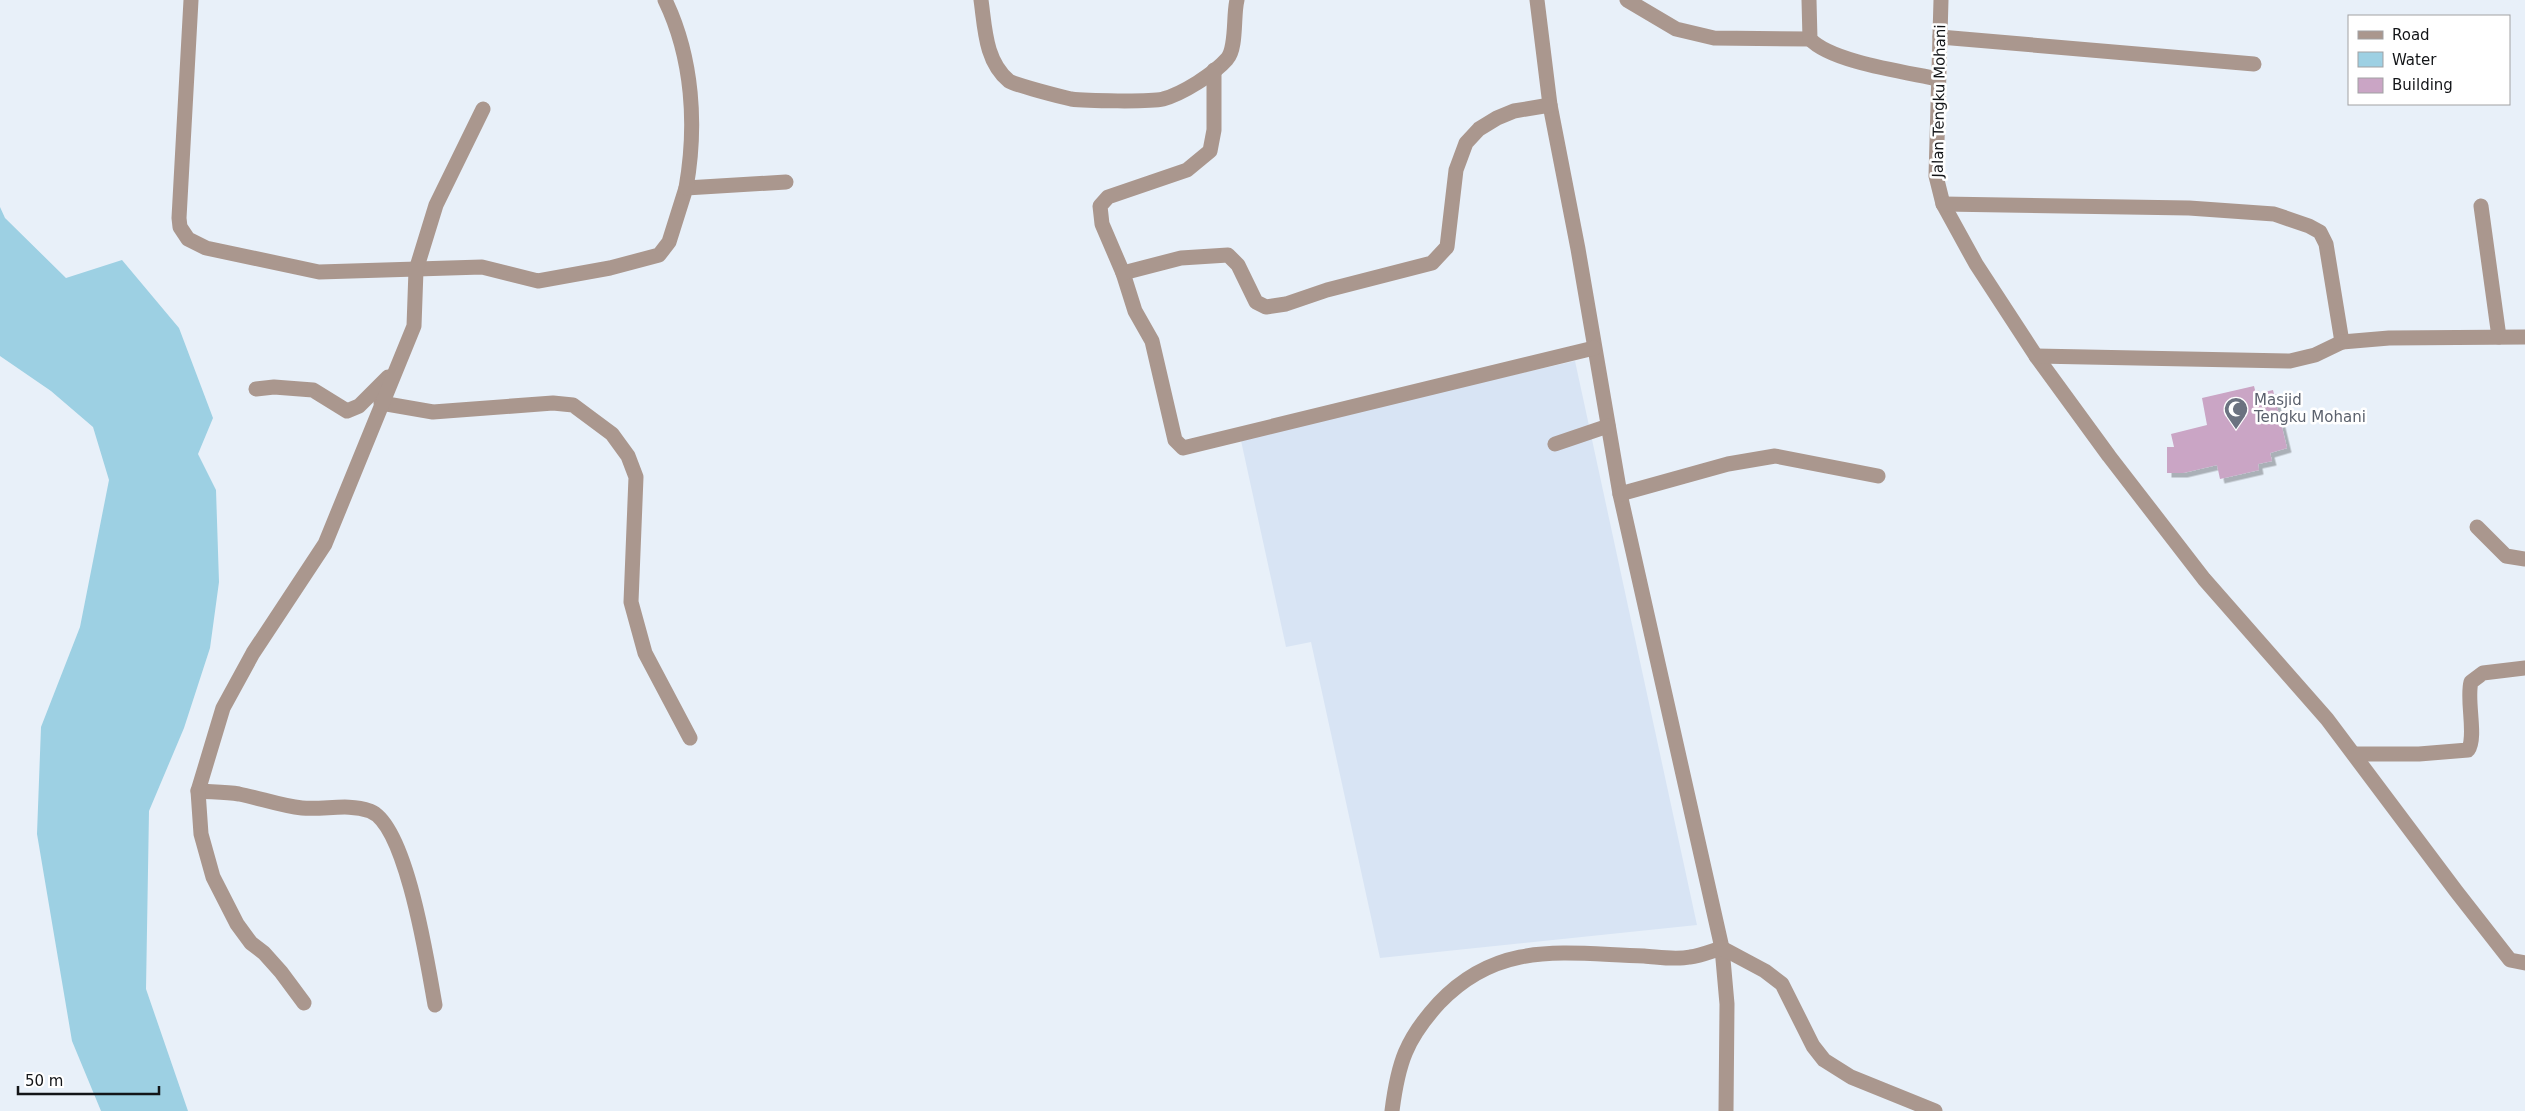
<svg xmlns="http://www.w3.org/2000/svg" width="2525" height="1111" font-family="'DejaVu Sans',sans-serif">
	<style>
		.built { fill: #d8e4f4 }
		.water { fill: #9dd0e3 }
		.building { fill: #caa5c5; filter: url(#shadow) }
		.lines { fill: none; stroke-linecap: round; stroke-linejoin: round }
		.minor { stroke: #aa978e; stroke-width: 15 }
		.labels { text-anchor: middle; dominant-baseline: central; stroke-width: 5; stroke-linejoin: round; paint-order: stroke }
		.street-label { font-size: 15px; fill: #131518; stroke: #fff }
		.worship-label { font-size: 15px; fill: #5b616d; stroke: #fff; text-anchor: start }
	</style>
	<defs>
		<filter id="shadow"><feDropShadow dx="4.5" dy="4.5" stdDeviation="0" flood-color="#0004"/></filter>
	</defs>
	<rect width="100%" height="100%" fill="#e8f0f9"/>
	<path class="built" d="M1575,361L1697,925L1380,958L1311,642L1286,647L1240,436Z"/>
	<path class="water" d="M0,207L5,218L66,278L122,260L179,328L213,418L198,454L216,490L219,582L210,648L184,728L149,811L146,989L188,1111H101L72,1041L37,834L41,727L80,627L109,480L93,427L51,391L0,356Z"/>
	<path class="building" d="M2254,386L2256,394L2273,390L2287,448L2270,453L2272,461L2258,464L2259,470L2220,479L2217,465L2183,473H2167V447H2174L2171,434L2207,425L2202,398Z"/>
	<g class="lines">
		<g class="minor">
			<path d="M191,0L179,218L180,227L188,239L206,248L319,272L482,267L538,281L610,268L659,255L669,242L686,188L786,182"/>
			<path d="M665,0C693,58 697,126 686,188"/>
			<path d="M981,0C985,28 985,61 1009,81C1015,85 1062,97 1071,99C1086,101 1150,102 1163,99C1182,94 1214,74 1227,59C1237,48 1233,15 1237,0"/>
			<path d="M1537,0L1550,105L1578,249L1620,494L1722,948L1727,1004L1726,1111"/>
			<path d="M1627,0L1676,29L1714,38L1810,39"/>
			<path d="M1809,0L1810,39C1831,62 1906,72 1938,79"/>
			<path d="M1941,0L1936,176L1943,204L1976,264L2036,356L2109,456L2204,579L2327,719L2456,891L2510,960L2525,963"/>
			<path d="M1940,37L2254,64"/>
			<path d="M1214,70V130L1210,151L1187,170L1108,197L1100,206L1102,224L1123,273L1135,311L1152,341L1175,440L1183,448L1594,348"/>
			<path d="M1943,204L2189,208L2274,214L2309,226L2320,232L2326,244L2342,342"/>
			<path d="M2481,206L2499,337"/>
			<path d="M1123,273L1181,258L1228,255L1238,265L1256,302L1266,307L1286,304L1327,290L1432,263L1447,247L1456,170L1466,143L1479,129L1497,118L1514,111L1550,105"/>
			<path d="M2036,356L2290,361L2315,355L2342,342L2389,338L2525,337"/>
			<path d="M256,389L274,387L313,390L347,411L359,406L388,377"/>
			<path d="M381,403L433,412L553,403L573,405L612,434L628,456L636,477L631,602L645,653L690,738"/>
			<path d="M1555,444L1608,426"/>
			<path d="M1620,494L1728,464L1775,456L1878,476"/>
			<path d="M2477,527L2506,556L2525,559"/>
			<path d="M2354,754H2419L2468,750C2477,737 2466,700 2471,682L2483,673L2525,668"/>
			<path d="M198,791C211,792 226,792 239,794C260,798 281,806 302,808C326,810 347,803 370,811C407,825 428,967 435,1005"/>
			<path d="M304,1003L281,972L264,953L251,943L237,924L213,877L201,834L198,791L223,708L253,653L325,544L414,326L416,270L436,205L483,109"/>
			<path d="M1392,1111C1398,1063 1406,1039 1439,1003C1500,939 1565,954 1644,956C1659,957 1675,960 1690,957C1700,956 1712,951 1722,948L1765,971L1782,984L1813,1046L1824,1060L1851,1077L1935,1111"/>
		</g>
	</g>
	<defs>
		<g id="mosque-pin" transform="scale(1.25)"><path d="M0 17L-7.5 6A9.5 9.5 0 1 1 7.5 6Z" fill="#6b7280" stroke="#fff"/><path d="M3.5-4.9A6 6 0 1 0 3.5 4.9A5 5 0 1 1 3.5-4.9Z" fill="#fff"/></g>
	</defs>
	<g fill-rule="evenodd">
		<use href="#mosque-pin" x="2236" y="409"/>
	</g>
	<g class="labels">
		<g class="street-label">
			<text transform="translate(1939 101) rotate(-89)">Jalan Tengku Mohani</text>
		</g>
		<g class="worship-label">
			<text x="2254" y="400">Masjid<tspan x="2254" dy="17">Tengku Mohani</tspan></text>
		</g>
	</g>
	<rect x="2348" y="15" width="162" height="90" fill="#ffffff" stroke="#a1a1a3"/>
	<rect x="2358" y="31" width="25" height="8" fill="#aa978e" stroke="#a1a1a3"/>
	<text x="2392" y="40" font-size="15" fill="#131518">Road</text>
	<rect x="2358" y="52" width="25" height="15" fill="#9dd0e3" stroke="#a1a1a3"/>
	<text x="2392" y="65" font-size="15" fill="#131518">Water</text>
	<rect x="2358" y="78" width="25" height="15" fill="#caa5c5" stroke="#a1a1a3"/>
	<text x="2392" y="90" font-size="15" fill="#131518">Building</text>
	<path d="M18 1086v8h141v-8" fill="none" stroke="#131518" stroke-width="2.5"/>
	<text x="25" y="1086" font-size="15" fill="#131518" stroke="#ffffff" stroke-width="4" paint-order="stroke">50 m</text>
</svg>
